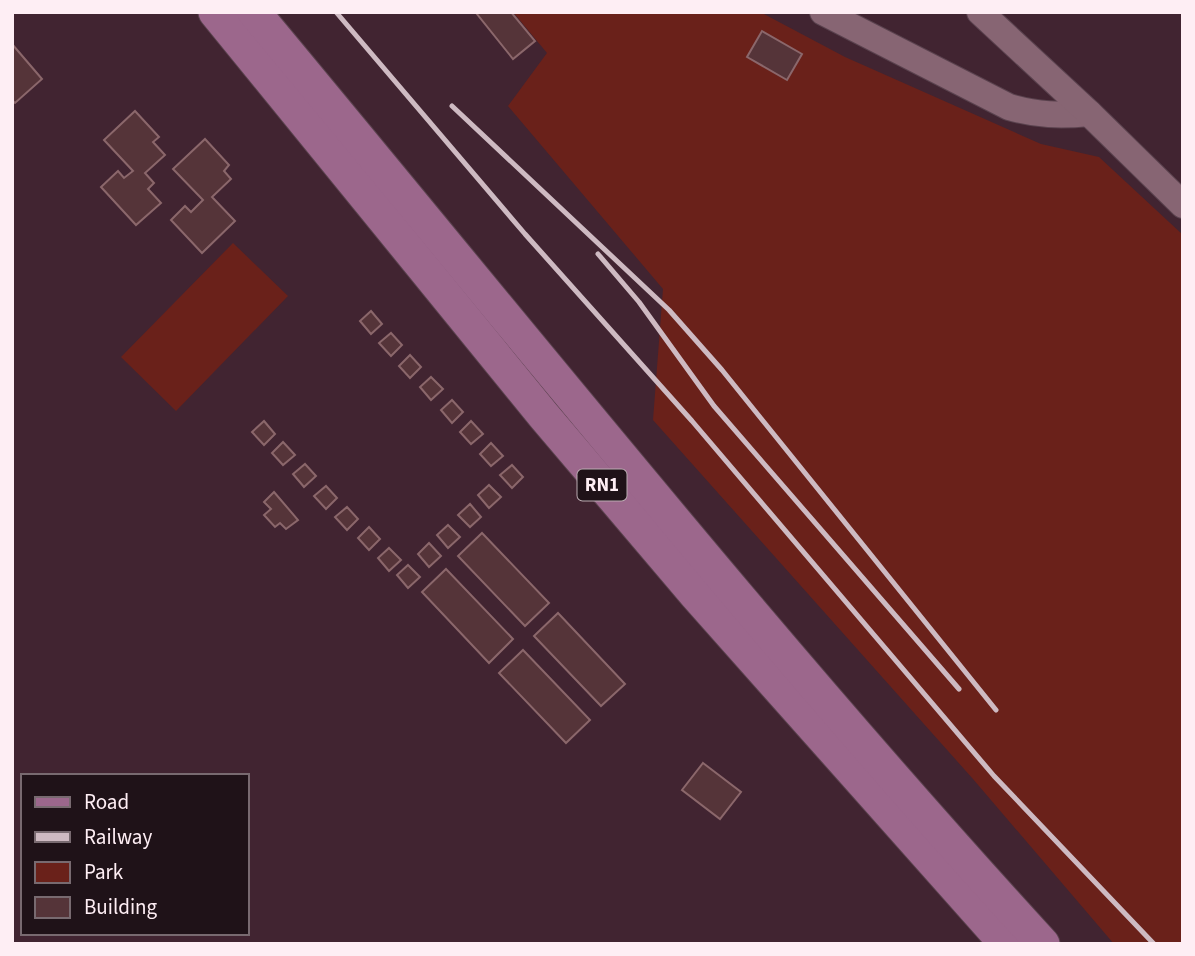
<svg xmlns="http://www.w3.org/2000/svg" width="1195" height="956" font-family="'Source Sans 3',sans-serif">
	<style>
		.green { fill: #6a211a }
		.building { fill: #553439; stroke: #8b676b; stroke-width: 2 }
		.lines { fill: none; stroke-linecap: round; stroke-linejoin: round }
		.minor-casing { stroke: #5a424e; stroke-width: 28 }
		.major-casing { stroke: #5a424e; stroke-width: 35 }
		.minor { stroke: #876573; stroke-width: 26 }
		.major { stroke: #9c678c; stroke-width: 33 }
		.rail { stroke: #cebac2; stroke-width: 5 }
		.labels { text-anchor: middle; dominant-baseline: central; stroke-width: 5; stroke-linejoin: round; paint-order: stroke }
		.shield { fill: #1f1218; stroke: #bbacb2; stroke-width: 2 }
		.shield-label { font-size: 19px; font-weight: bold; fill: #feeef4 }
	</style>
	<rect width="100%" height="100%" fill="#412431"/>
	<g class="green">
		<path d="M513,12H760L845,57L1041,144L1099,157L1183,235V944H1114L973,779L653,420L663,289L508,106L547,53Z"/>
		<path d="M233,243L288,296L176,411L121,357Z"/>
	</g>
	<g class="building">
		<path d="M479,12H511L535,41L513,59L477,14Z"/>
		<path d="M762,31L802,54L787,80L747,57Z"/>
		<path d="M12,44L42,79L15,103L12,100Z"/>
		<path d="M135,111L159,137L153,142L165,155L145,173L154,183L148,189L161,203L136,225L101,187L118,171L124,178L133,171L104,140Z"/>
		<path d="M205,139L229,165L224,171L231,179L212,197L235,221L202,253L171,220L185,206L191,212L203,200L173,169Z"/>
		<path d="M371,311L382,324L371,334L360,321Z"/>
		<path d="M391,333L402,345L391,356L379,343Z"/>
		<path d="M410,355L421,367L410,378L399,366Z"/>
		<path d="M431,377L443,389L431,400L420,387Z"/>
		<path d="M452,400L463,412L452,423L441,410Z"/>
		<path d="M264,421L275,434L264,445L252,432Z"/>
		<path d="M471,421L483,434L471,444L460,432Z"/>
		<path d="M283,442L295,455L283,465L272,453Z"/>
		<path d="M491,443L503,456L491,466L480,454Z"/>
		<path d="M305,464L316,476L304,487L293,474Z"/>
		<path d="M512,465L523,477L512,488L500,475Z"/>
		<path d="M489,485L501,497L489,508L478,495Z"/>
		<path d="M326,486L337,498L326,509L314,496Z"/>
		<path d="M274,492L298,520L286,529L280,523L275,527L264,515L271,509L264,502Z"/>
		<path d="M470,504L481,517L470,527L458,515Z"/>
		<path d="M347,507L358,519L347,530L335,517Z"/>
		<path d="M448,525L460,537L448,548L437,535Z"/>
		<path d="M369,527L380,539L369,550L358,538Z"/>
		<path d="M482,533L549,603L525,626L458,556Z"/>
		<path d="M429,543L441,556L429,567L418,554Z"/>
		<path d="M389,548L401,560L389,571L378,558Z"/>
		<path d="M408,565L420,577L408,588L397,575Z"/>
		<path d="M446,569L513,639L489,663L422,592Z"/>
		<path d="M558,613L625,684L601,706L534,636Z"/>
		<path d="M523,650L590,720L566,743L499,673Z"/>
		<path d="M703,763L741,792L720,819L682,790Z"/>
	</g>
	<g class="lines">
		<g class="minor-casing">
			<g id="minor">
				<path d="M823,12L1009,107C1037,115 1060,116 1089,113"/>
				<path d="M980,12L1089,113L1183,205"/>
			</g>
		</g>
		<g class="major-casing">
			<g id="major">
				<path d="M215,12L544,416L696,595L1006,944"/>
				<path d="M254,12C514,324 768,644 1043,944"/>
			</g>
		</g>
		<use href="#minor" class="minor"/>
		<use href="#major" class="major"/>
		<g class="rail">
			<path d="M336,12L525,234L692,421L994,776L1154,944"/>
			<path d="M452,106L669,310L722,370L996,710"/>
			<path d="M598,254L639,302L714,406L959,689"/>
		</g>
	</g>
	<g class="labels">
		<rect class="shield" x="577.5" y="469.5" width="49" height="31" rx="5"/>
		<g class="shield-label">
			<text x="602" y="485">RN1</text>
		</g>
	</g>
	<rect width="1195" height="956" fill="none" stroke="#feeef4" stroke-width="28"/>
	<rect x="21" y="774" width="228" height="161" fill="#1f1218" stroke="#786a70" stroke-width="2"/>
	<rect x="35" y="797" width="35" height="10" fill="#9c678c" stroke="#786a70" stroke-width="2"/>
	<text x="84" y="809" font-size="21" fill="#feeef4">Road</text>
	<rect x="35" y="832" width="35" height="10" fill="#cebac2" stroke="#786a70" stroke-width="2"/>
	<text x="84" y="844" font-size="21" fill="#feeef4">Railway</text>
	<rect x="35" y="862" width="35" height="21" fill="#6a211a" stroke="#786a70" stroke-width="2"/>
	<text x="84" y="879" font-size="21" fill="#feeef4">Park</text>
	<rect x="35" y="897" width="35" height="21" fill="#553439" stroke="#786a70" stroke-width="2"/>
	<text x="84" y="914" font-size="21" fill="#feeef4">Building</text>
</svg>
